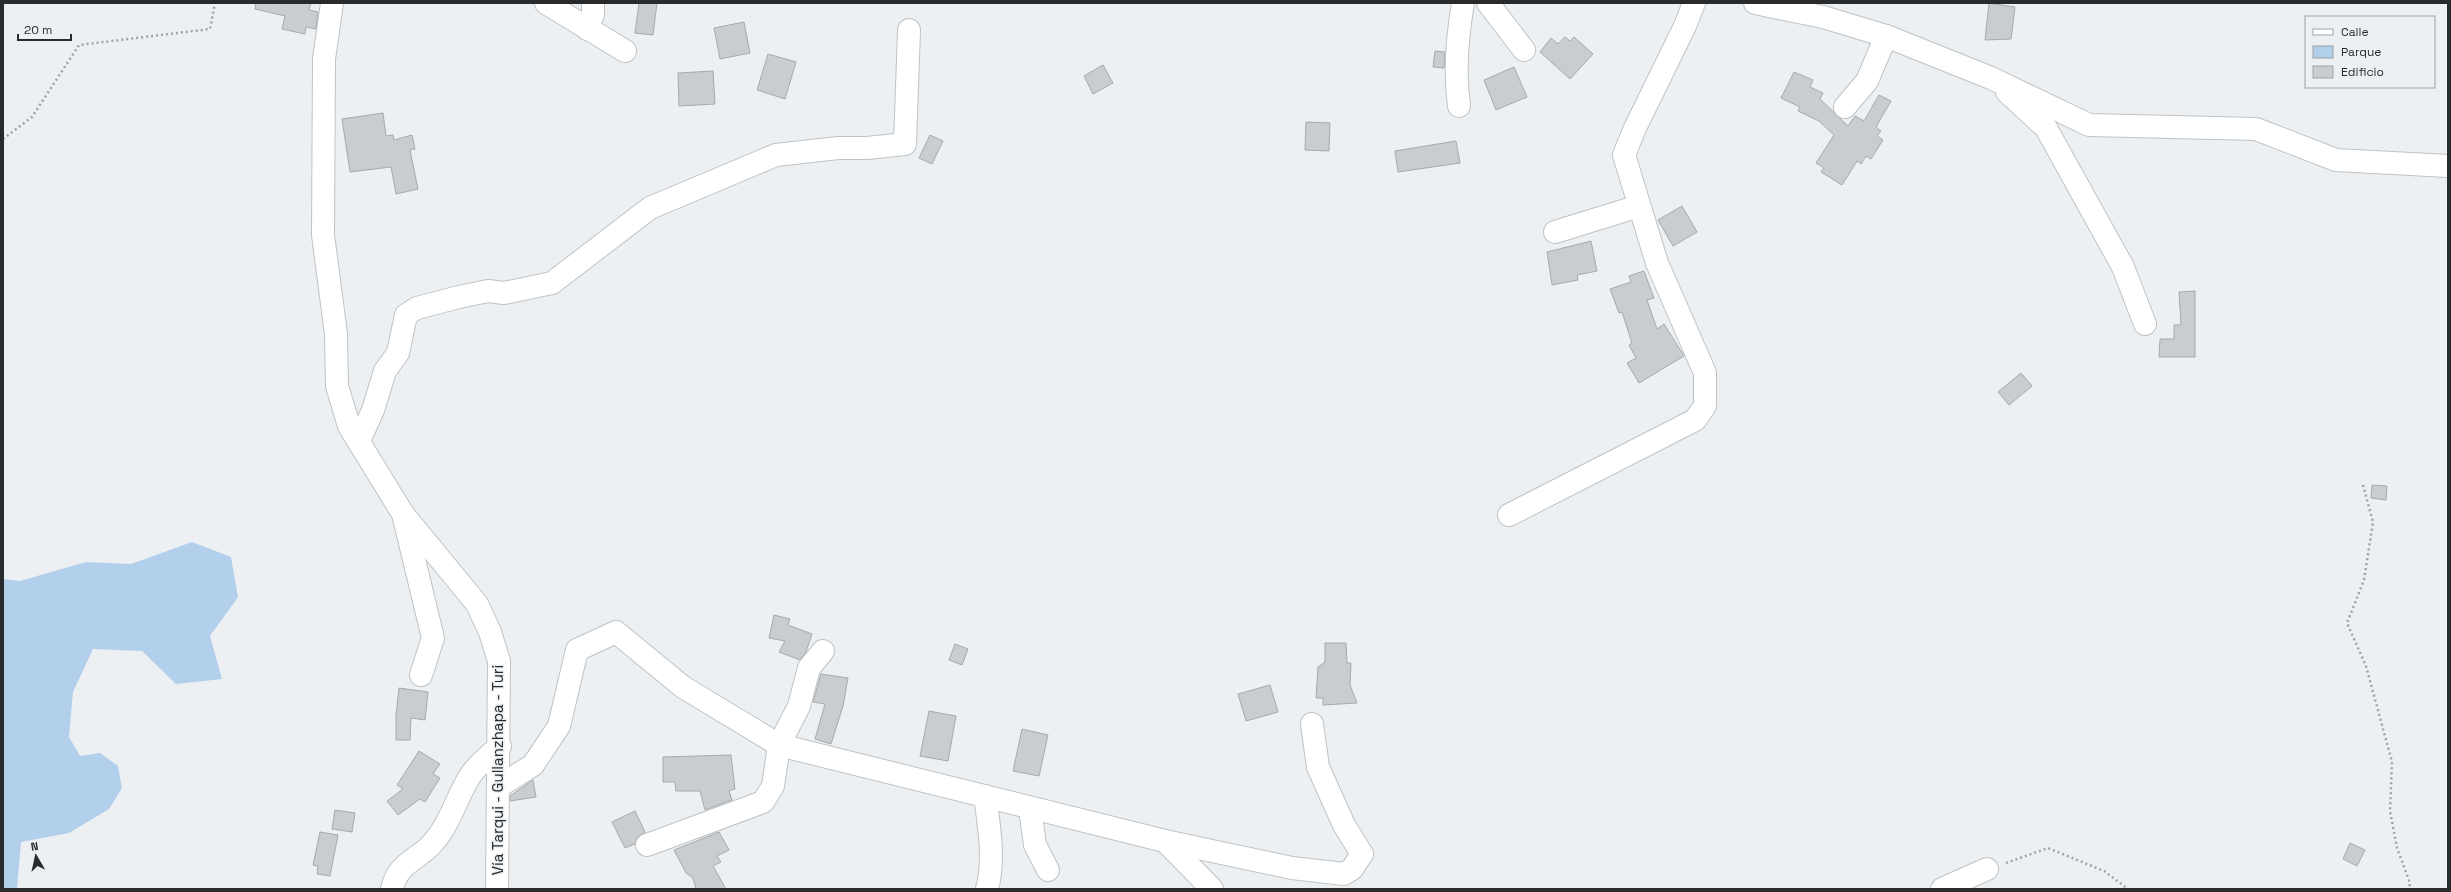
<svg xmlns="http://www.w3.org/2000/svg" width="2451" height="892" font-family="'Space Grotesk',sans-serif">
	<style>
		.green { fill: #b2cfec }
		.building { fill: #c9cdd0; stroke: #a7aaad }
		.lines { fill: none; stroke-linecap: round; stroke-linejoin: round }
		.minor-casing { stroke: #bfc3c6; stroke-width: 24 }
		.major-casing { stroke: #bfc3c6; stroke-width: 24 }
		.path { stroke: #9fa1a4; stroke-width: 2.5; stroke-dasharray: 2 3; stroke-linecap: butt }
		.minor { stroke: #fff; stroke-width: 22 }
		.major { stroke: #fff; stroke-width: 22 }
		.labels { text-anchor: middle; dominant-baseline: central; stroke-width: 3; stroke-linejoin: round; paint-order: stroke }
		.street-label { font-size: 15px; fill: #292a2c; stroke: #edf0f3 }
	</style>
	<rect width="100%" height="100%" fill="#edf0f3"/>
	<path class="green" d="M192,542L231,557L238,597L210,636L222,679L176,684L142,651L93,649L73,692L69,737L80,756L100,753L118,766L122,788L109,809L69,833L21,842L17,888L3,889V579L20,581L86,562L131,564Z"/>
	<g class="building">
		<path d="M256,3H311L309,10L318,12L316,29L306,27L305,34L282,29L285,16L255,9Z"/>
		<path d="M639,3H657L653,35L635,33Z"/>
		<path d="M1989,3L2015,7L2011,39L1985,40Z"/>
		<path d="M744,22L750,53L720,59L714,28Z"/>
		<path d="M1565,37L1570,41L1574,37L1593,54L1570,79L1540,52L1551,38L1558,44Z"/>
		<path d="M1435,51L1445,52L1444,68L1433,67Z"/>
		<path d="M768,54L796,62L785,99L757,90Z"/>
		<path d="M1103,65L1113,83L1093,94L1084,76Z"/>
		<path d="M1514,67L1527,97L1496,110L1484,80Z"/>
		<path d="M713,71L715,104L679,106L678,73Z"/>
		<path d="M1794,72L1813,80L1810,87L1823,93L1820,99L1848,126L1855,116L1864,121L1879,95L1891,101L1876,127L1881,131L1877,136L1883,140L1871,159L1866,156L1861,164L1857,161L1842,185L1821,172L1824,168L1816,163L1834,135L1819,121L1798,111L1800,107L1781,98Z"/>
		<path d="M383,113L386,136L393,135L394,140L412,135L415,149L410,150L418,189L396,194L391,167L350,172L342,119Z"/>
		<path d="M1306,122L1330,123L1329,151L1305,150Z"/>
		<path d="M930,135L943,141L932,164L919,158Z"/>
		<path d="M1456,141L1460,163L1398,172L1395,151Z"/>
		<path d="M1682,206L1697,232L1673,246L1658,220Z"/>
		<path d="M1591,241L1597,271L1577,275L1578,280L1552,285L1547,252Z"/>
		<path d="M1644,271L1654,298L1647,300L1657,329L1664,324L1684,356L1639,383L1627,363L1636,358L1629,345L1632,343L1622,312L1619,313L1610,289L1631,282L1629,276Z"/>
		<path d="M2195,291V357H2159L2160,339H2174V325H2181L2179,292Z"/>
		<path d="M2021,373L2032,386L2009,405L1998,392Z"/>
		<path d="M2372,485L2387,486L2386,500L2371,498Z"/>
		<path d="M774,615L790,619L788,625L812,634L806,652L800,660L779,652L785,641L769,638Z"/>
		<path d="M1325,643H1346L1347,663H1351L1350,685L1357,703L1323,705V698H1316L1318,667L1325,662Z"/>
		<path d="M955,644L968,649L962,665L949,660Z"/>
		<path d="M821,674L848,678L843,706L831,744L815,739L825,704L813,702Z"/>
		<path d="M1270,685L1278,712L1246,721L1238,694Z"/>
		<path d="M399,688L428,692L425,720L411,718L410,740H396V716Z"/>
		<path d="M929,711L956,716L948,761L920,756Z"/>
		<path d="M1022,729L1048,735L1039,776L1013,771Z"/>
		<path d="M419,751L440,764L433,774L440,778L425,802L420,799L398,815L387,801L403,789L397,785Z"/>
		<path d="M731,755L735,789L729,791L732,800L705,810L700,791H676L675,782H663V757Z"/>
		<path d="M533,780L536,797L510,801V796Z"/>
		<path d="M335,810L355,813L352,832L332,829Z"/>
		<path d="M635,811L645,832L638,837L635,844L625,848L612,822Z"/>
		<path d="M320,832L338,835L330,876L317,874L318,866L313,865Z"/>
		<path d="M719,832L729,850L717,856L721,862L713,866L726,889H696L693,878L686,873L674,850Z"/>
		<path d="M2350,843L2365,850L2357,866L2343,859Z"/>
	</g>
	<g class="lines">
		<g class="minor-casing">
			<g id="minor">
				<path d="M546,3L625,51"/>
				<path d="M1488,3L1524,50"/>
				<path d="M1755,3L1823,17L1886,36L1991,78L2089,125L2256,129L2336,160L2448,166"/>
				<path d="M587,29L593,15V3"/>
				<path d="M2007,92L2046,128L2123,267L2145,324"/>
				<path d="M1459,106C1454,71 1457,38 1463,3"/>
				<path d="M1845,107L1867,81L1886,36"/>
				<path d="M1555,232L1639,206"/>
				<path d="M359,441L373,410L385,371L398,353L406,315L417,308L459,297L488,291L504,293L552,283L650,208L776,155L838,148H867L905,144L909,30"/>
				<path d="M403,514L433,638L421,675"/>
				<path d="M1509,515L1695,420L1705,406V373L1657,263L1624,155L1635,128L1685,26L1694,3"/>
				<path d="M498,787L533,765L559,726L577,650L616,632L683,687L779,745L1165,841L1212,889"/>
				<path d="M985,796C989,826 995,859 987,889"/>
				<path d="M1030,808L1035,845L1048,870"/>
				<path d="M1165,841L1292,868L1344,874L1352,869L1362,854L1344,825L1318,767L1312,724"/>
				<path d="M647,845L763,802L773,786L779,745L799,706L809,668L823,651"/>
				<path d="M392,889C397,865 414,861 429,847C450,826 455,800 470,776C477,765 490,755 500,746"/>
				<path d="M1942,889L1987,869"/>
			</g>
		</g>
		<g class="major-casing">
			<path id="major" d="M332,3L324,59L323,235L336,334L337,386L349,426L403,514L477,604L490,632L499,661L497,889"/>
		</g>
		<g class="path">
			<path d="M3,139L32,117L79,45L210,29L215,3"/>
			<path d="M2363,485L2373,522L2364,580L2347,623L2366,666L2392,762L2390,811L2397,848L2410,883L2409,889"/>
			<path d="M2006,863L2048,848L2104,871L2128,889"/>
		</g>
		<use href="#minor" class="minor"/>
		<use href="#major" class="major"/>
	</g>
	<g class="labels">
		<g class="street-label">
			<text transform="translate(497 770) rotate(-90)">Vía Tarqui - Gullanzhapa - Turi</text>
		</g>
	</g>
	<rect width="2451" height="892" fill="none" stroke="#292a2c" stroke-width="8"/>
	<rect x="2305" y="16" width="130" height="72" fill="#edf0f3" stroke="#9fa1a3"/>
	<rect x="2313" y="29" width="20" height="6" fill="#ffffff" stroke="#9fa1a3"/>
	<text x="2341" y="36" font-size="12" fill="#292a2c">Calle</text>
	<rect x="2313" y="46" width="20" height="12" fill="#b2cfec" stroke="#9fa1a3"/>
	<text x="2341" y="56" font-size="12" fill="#292a2c">Parque</text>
	<rect x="2313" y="66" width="20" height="12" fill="#c9cdd0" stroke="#9fa1a3"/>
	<text x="2341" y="76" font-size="12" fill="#292a2c">Edificio</text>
	<g transform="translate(36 856) rotate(351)" stroke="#edf0f3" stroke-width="3" paint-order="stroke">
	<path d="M0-3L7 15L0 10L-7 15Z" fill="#292a2c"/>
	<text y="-6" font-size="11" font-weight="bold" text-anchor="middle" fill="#292a2c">N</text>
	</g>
	<path d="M18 34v6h53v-6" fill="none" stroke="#292a2c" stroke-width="2"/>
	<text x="24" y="34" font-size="12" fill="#292a2c" stroke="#edf0f3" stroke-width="3" paint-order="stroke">20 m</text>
</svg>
